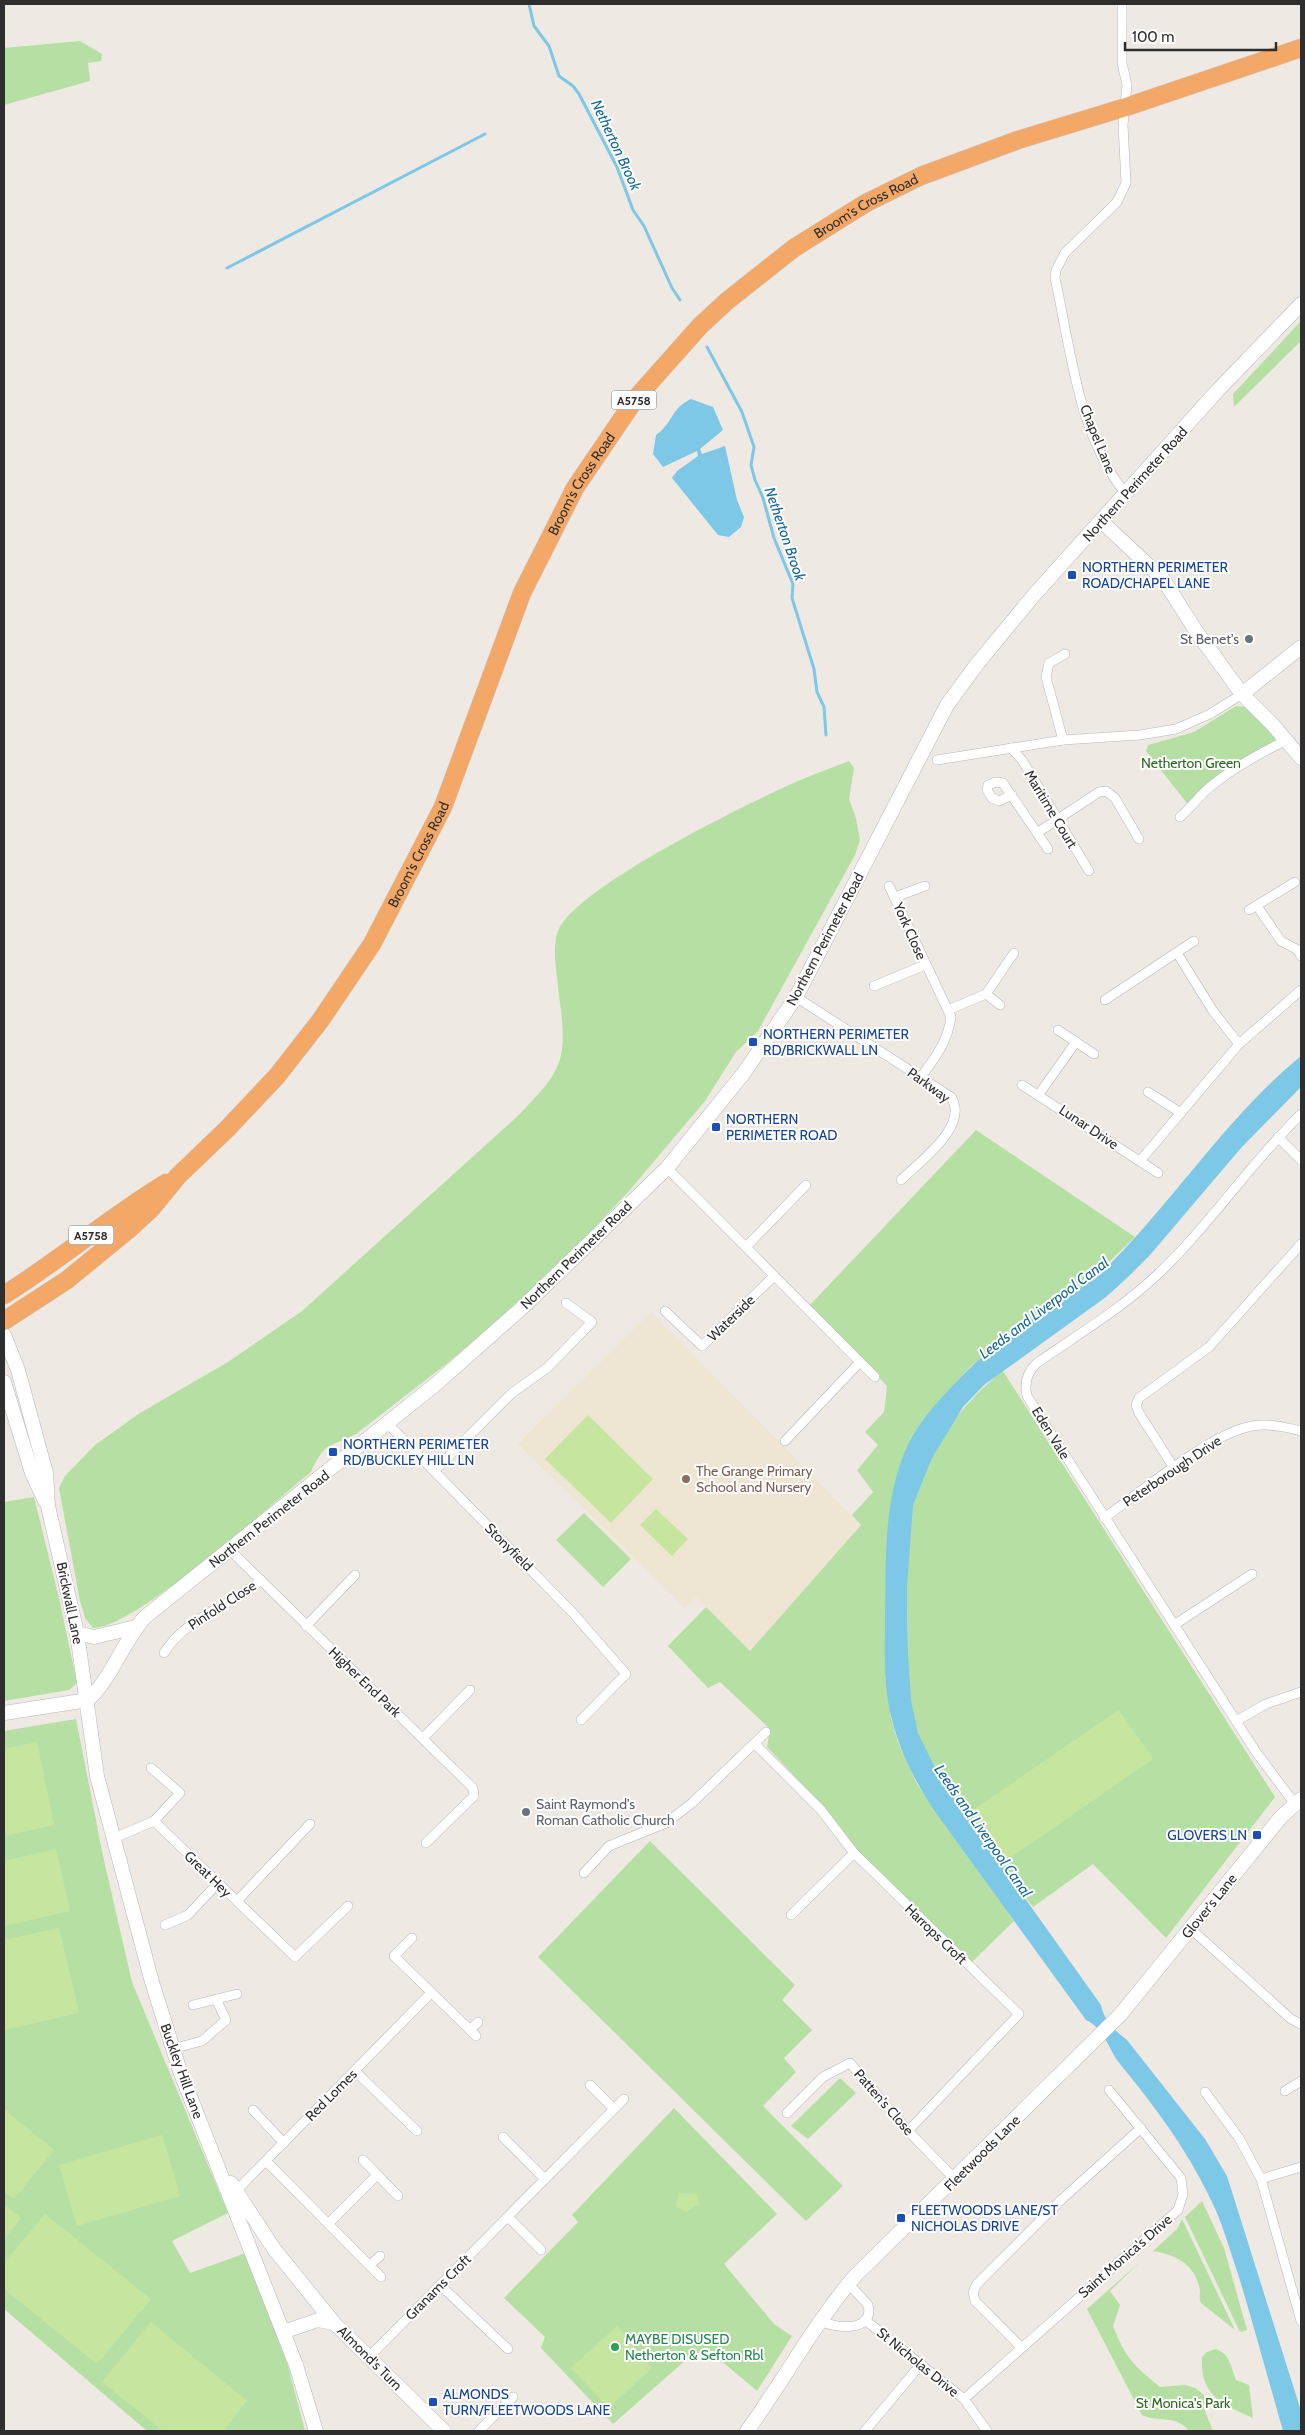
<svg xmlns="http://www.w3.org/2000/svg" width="1305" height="2435" font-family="Cabin,sans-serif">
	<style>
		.education { fill: #eee6d3 }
		.green { fill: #b6e0a3 }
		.pitch { fill: #c6e6a0 }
		.water { fill: #7ec8e7 }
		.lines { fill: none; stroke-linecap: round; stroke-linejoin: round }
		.stream { stroke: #7ec8e7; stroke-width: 3 }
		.street-casing { stroke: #b5b7c0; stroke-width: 10 }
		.secondary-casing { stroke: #b5b7c0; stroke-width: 15 }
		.highway-casing { stroke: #c9c9c9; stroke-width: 19 }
		.street { stroke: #fff; stroke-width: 9 }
		.secondary { stroke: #fff; stroke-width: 14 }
		.highway { stroke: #f3a867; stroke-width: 18 }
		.transit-dot { fill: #1a4fb4; stroke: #fff; stroke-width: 2 }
		.worship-dot { fill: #6b7280; stroke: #fff; stroke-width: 2 }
		.education-dot { fill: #8d6e63; stroke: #fff; stroke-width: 2 }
		.leisure-dot { fill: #2e9e5b; stroke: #fff; stroke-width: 2 }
		.labels { text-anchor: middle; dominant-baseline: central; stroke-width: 4; stroke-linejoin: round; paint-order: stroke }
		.shield { fill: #fff; stroke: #6d6d6d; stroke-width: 1 }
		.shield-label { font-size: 12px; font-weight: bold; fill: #2e2e2e }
		.street-label { font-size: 14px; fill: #2e2e2e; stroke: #fff }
		.transit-label { font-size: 14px; fill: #164399; stroke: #fff; text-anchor: start }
		.worship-label { font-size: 14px; fill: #5b616d; stroke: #fff; text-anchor: end }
		.park-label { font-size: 14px; fill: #2d6821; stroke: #fff }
		.education-label { font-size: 14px; fill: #785e54; stroke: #fff; text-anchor: start }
		.leisure-label { font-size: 14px; fill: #27864d; stroke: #fff; text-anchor: start }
		.water-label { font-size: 15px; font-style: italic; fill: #186898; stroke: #fff }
	</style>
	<rect width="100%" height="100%" fill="#eee9e2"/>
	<path class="education" d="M651,1312L861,1525L750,1651L696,1597L685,1608L518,1444Z"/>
	<g class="green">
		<path d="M80,41L102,54L101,61L88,63L90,81L4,105V48Z"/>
		<path d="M1301,321V341L1234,407L1233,394Z"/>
		<path d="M1236,706L1247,707L1277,739L1241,760L1190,807L1146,751L1148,745L1194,732Z"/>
		<path d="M849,761L854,768L849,799L856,818L860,840L855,855L758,1031L736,1052L705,1101L629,1191L574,1250L511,1310L445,1365L356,1434C329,1448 325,1441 311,1472C271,1504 136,1628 93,1628L85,1618L80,1601L59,1488L65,1476L95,1445L140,1413L228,1362L302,1311L520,1114C534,1098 554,1081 560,1059C567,1034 559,1003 557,977C555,963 553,945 558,931C575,888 743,806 789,785C809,776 829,769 849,761Z"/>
		<path d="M976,1130L1135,1237L1086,1284L991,1350L971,1366L942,1397L927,1416L906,1449L891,1501L886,1574V1677L891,1718L898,1742L917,1784L1014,1921L972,1962L856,1850L825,1808L767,1747L770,1729L720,1682L708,1688L668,1646L706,1607L750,1651L861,1525L852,1515L873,1492L857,1470L878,1445L865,1432L884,1412L887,1386L809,1306Z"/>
		<path d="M1003,1371L1275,1797L1166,1938L1093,1864L1033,1907C992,1852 943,1798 918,1733C906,1701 908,1662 908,1628C907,1588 904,1543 913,1503C924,1454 963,1401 1003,1371Z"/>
		<path d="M34,1497L59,1598L77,1683L69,1690L4,1701V1502Z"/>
		<path d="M584,1513L631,1559L603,1587L556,1540Z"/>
		<path d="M76,1719L103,1856L132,1982L228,2213L172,2241L190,2273L246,2253L288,2366L305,2431H147L4,2309V1731Z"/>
		<path d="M650,1841L795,1985L782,2000L812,2030L784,2058L796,2072L763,2106L843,2186L806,2221L538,1957Z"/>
		<path d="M840,2078L856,2093L808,2139L791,2126Z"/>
		<path d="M674,2108L777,2214L724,2264L774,2324L792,2336L757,2391L718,2358L695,2352L613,2424L541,2348L545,2337L504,2298L578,2222L572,2215Z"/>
		<path d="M1202,2201L1224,2248L1247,2330L1240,2332L1185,2217Z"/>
		<path d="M1182,2219L1235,2330L1201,2303C1199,2299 1200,2296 1200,2291C1196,2265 1177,2255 1153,2251L1177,2229Z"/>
		<path d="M1141,2261L1110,2291L1120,2305L1113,2326C1125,2357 1134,2366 1160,2387L1185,2385L1195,2388L1204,2395L1207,2400L1205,2411L1213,2431H1189C1176,2414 1158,2423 1142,2415L1087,2309Z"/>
		<path d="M1215,2349C1230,2353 1231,2367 1236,2380L1249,2385L1253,2418C1222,2404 1200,2396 1202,2357L1207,2352Z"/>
	</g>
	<g class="pitch">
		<path d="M588,1415L653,1479L611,1523L545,1459Z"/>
		<path d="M656,1509L688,1539L672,1556L640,1525Z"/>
		<path d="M1119,1710L1153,1759L1004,1862L970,1812Z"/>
		<path d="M37,1742L54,1825L4,1836V1749Z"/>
		<path d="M56,1849L70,1911L4,1926V1861Z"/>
		<path d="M59,1928L79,2013L4,2030V1940Z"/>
		<path d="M4,2109L54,2150L14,2199L4,2191Z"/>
		<path d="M162,2135L180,2196L77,2226L59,2165Z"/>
		<path d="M679,2193L697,2194L699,2204L685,2212L676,2206Z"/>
		<path d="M4,2204L21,2218L4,2239Z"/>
		<path d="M45,2214L151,2299L97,2364L4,2289V2263Z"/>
		<path d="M151,2322L247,2401L223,2431H163L102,2382Z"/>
		<path d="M617,2326L652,2368L609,2408L571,2368Z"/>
	</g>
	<g class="water">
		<path d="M691,399L713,407L723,430L700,449L702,454L725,446L737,500L744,517L741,527L729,537L718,535L672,478L677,471L698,456L697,451L663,467L653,454L656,435C673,423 671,408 691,399Z"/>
		<path d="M1301,1056V1087L1241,1148L1150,1255L1127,1278L1106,1297L984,1385L963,1407L932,1458L913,1505L907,1587L908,1654L911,1700L918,1733L942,1782L1101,2005C1103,2019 1116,2032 1127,2040L1205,2139L1227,2176L1301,2411V2431H1283C1268,2379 1254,2326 1238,2274C1229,2248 1222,2221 1209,2196C1186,2148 1153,2104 1120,2064C1108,2049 1105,2029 1086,2020L936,1813C916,1783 901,1755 892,1720C883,1687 885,1651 885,1617C886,1561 883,1502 906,1449C920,1418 946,1392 970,1368C1012,1325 1071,1303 1113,1261C1178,1195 1229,1115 1301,1056Z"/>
	</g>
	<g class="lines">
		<g class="stream">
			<path d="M529,4L534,26L549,46L559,76L573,86L579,94L617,167L633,210L644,226L672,288L680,300"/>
			<path d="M227,268L485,134"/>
			<path d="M707,347L742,412L754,447L751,465L755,480L763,498L774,538L793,584L792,598L814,669L817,692L824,707L826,735"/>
		</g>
		<g class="street-casing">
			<g id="street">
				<path d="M1122,4V63L1127,85L1123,125L1126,183L1117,202L1065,253L1056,270L1055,278C1071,350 1078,436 1126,494"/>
				<path d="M1063,740L1046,677L1049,663L1065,654"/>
				<path d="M1011,748L1022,760L1089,871"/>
				<path d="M937,760L1063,740L1140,735L1176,729L1210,714L1242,694"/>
				<path d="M1012,795L999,801L992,798L987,790L988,785L996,782L1003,783C1018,805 1033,827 1048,849"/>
				<path d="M1180,817C1191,808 1199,796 1210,787C1234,767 1260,753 1287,740"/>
				<path d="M1037,833L1099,792L1106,791L1115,798L1139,839"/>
				<path d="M889,886L951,1017C948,1041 935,1058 921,1077"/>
				<path d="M895,897L925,886"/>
				<path d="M1257,906L1281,941L1298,950L1301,956"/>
				<path d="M1249,910L1295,882"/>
				<path d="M1177,953L1213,1011L1239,1044"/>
				<path d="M874,986L925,965"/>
				<path d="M986,994L1000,1005"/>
				<path d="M796,997L951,1097C970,1126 920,1161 901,1180"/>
				<path d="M1105,1000L1194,941"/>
				<path d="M948,1010L986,994L1014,953"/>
				<path d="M1058,1030L1094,1054"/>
				<path d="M1022,1085L1158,1173"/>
				<path d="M1148,1092L1181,1113"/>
				<path d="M1039,1094L1076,1042"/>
				<path d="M1278,1137L1301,1160"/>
				<path d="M1140,1161L1239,1044L1301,990"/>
				<path d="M667,1168L875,1377"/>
				<path d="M746,1247L806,1185"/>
				<path d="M665,1311L702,1346L774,1276"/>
				<path d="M388,1424L573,1613L626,1674L581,1720"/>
				<path d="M785,1441L860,1362"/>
				<path d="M1174,1468L1139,1413L1136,1405L1139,1398L1209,1347L1301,1244"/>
				<path d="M434,1471L512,1393L547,1368L592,1322L566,1303"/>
				<path d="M1104,1518C1141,1492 1211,1433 1252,1426C1269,1423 1285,1427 1301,1431"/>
				<path d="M230,1550L473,1788L474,1796L426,1843"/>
				<path d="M1174,1625L1252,1574"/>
				<path d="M306,1626L355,1575"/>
				<path d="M164,1653C187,1616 230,1607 261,1580"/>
				<path d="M1236,1721L1266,1704L1301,1692"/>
				<path d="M423,1738L470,1690"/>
				<path d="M755,1744L821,1810L854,1853L1019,2014L908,2131"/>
				<path d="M151,1768L180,1793L154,1821"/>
				<path d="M1295,1804L1256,1752L1027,1396C1024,1383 1027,1372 1037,1363C1077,1335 1121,1309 1157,1275C1209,1226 1249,1165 1301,1114"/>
				<path d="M112,1839L154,1821L295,1957L348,1906"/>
				<path d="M584,1873L609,1846L666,1823L692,1803L766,1732"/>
				<path d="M237,1901L310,1824"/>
				<path d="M791,1915L854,1853"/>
				<path d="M165,1925L188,1915L218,1883"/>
				<path d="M1191,1929L1291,2019L1301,2024"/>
				<path d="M412,1938L394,1956L470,2030"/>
				<path d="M193,2005L237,1994"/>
				<path d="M476,2036L470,2030L478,2022"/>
				<path d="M172,2049L202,2041L226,2020L216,1999"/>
				<path d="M355,2071L417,2131"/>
				<path d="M590,2085L614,2109"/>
				<path d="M1285,2091L1301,2081"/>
				<path d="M1205,2092L1239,2138L1261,2179L1301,2321"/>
				<path d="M253,2110L284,2143"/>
				<path d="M787,2113L823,2077L850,2063L908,2131L955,2179"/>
				<path d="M503,2137L545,2179"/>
				<path d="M363,2160L398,2196"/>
				<path d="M266,2161L381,2277"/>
				<path d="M1261,2179L1301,2167"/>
				<path d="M233,2194L431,1993"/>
				<path d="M508,2217L541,2250"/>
				<path d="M329,2223L377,2175"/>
				<path d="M370,2265L380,2256"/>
				<path d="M440,2285L508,2349"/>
				<path d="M865,2320L964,2399L987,2431"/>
				<path d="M821,2321C836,2329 875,2332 868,2305L849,2284"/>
				<path d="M1021,2347L975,2301L973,2292L977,2284L1061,2200L1141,2128"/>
				<path d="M369,2357L624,2099"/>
				<path d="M964,2399L1178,2210L1183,2194L1181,2178L1109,2090"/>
				<path d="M479,2431L513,2397"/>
				<path d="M865,2431L921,2364"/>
			</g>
		</g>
		<g class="secondary-casing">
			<g id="secondary">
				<path d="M1101,521L1163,579L1196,631L1242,694L1273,725L1301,758"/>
				<path d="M1242,694L1301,647"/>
				<path d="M4,1335L18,1370L46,1473L48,1506L77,1633L97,1776L152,1982L180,2071L296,2365L316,2431"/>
				<path d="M4,1382L32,1473L45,1501"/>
				<path d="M77,1633L94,1637L136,1627"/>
				<path d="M88,1700C113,1676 122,1643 145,1617L436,1384L524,1306L667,1168L743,1074L796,997L947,705L977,664L1034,595L1218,390L1301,304"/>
				<path d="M4,1713L88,1700"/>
				<path d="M231,2183L274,2249L334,2323"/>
				<path d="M283,2332L318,2320L334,2323L444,2431"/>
				<path d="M747,2431C784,2380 814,2324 855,2276L1120,2015L1281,1817L1301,1799"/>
			</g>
		</g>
		<g class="highway-casing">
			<g id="highway">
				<path d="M4,1295C60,1260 110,1217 166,1183"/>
				<path id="s1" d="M4,1321L67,1280L128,1230L151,1209L178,1176L227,1129L277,1076L320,1021L372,944L443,807L522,593L575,488L636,398L700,326L727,301L794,248L866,203L921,176L1018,140L1126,107L1301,48"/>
			</g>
		</g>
		<use href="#street" class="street"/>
		<use href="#secondary" class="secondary"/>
		<use href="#highway" class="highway"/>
	</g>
	<g class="transit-dot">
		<rect x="1067" y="570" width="10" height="10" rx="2.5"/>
		<rect x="748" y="1037" width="10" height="10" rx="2.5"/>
		<rect x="711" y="1122" width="10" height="10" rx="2.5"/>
		<rect x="328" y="1447" width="10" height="10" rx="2.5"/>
		<rect x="1252" y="1830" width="10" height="10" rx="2.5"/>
		<rect x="896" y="2213" width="10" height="10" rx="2.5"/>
		<rect x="428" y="2397" width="10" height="10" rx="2.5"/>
	</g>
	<g class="worship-dot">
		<circle cx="1249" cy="639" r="5"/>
		<circle cx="526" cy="1812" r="5"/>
	</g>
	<circle class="education-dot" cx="686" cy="1479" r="5"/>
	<circle class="leisure-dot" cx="615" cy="2347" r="5"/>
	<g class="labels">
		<g class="shield">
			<rect x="611.5" y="390.5" width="45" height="19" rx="4"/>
			<rect x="68.5" y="1225.5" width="45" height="19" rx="4"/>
		</g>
		<g class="shield-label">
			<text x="634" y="400">A5758</text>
			<text x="91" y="1235">A5758</text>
		</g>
		<g class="street-label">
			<text stroke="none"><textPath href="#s1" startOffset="1442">Broom's Cross Road</textPath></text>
			<text transform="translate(1098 439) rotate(68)">Chapel Lane</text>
			<text transform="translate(1135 484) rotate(-48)">Northern Perimeter Road</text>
			<text stroke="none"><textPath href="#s1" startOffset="1038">Broom's Cross Road</textPath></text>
			<text transform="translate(1051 809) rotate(59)">Maritime Court</text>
			<text stroke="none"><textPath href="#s1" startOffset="632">Broom's Cross Road</textPath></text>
			<text transform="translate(910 931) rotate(66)">York Close</text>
			<text transform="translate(825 939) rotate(-62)">Northern Perimeter Road</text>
			<text transform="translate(929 1085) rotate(36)">Parkway</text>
			<text transform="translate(1089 1127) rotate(34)">Lunar Drive</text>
			<text transform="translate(576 1255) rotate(-44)">Northern Perimeter Road</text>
			<text transform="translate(731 1318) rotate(-44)">Waterside</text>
			<text transform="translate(1051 1433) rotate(58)">Eden Vale</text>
			<text transform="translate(1172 1471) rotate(-34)">Peterborough Drive</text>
			<text transform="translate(269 1519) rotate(-38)">Northern Perimeter Road</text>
			<text transform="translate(509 1547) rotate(45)">Stonyfield</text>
			<text transform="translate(70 1603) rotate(78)">Brickwall Lane</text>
			<text transform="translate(222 1605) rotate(-33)">Pinfold Close</text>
			<text transform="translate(365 1682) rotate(44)">Higher End Park</text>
			<text transform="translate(208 1874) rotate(44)">Great Hey</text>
			<text transform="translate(1209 1906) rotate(-51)">Glover's Lane</text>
			<text transform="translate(936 1934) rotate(44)">Harrops Croft</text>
			<text transform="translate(182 2071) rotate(70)">Buckley Hill Lane</text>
			<text transform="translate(331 2095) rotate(-45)">Red Lomes</text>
			<text transform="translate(884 2102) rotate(49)">Patten's Close</text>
			<text transform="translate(982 2153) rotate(-45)">Fleetwoods Lane</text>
			<text transform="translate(1125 2256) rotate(-41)">Saint Monica's Drive</text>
			<text transform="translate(438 2287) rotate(-45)">Granams Croft</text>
			<text transform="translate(370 2358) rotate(45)">Almond's Turn</text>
			<text transform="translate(918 2362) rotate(39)">St Nicholas Drive</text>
		</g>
		<g class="transit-label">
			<text x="1082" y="567">NORTHERN PERIMETER<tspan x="1082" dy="16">ROAD/CHAPEL LANE</tspan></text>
			<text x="763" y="1034">NORTHERN PERIMETER<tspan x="763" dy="16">RD/BRICKWALL LN</tspan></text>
			<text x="726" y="1119">NORTHERN<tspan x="726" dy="16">PERIMETER ROAD</tspan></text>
			<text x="343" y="1444">NORTHERN PERIMETER<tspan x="343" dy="16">RD/BUCKLEY HILL LN</tspan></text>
			<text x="1247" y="1835" text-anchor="end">GLOVERS LN</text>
			<text x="911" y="2210">FLEETWOODS LANE/ST<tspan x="911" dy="16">NICHOLAS DRIVE</tspan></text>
			<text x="443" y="2394">ALMONDS<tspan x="443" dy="16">TURN/FLEETWOODS LANE</tspan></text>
		</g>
		<g class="worship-label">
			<text x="1239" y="639">St Benet's</text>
			<text x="536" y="1804" text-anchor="start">Saint Raymond's<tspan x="536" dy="16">Roman Catholic Church</tspan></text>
		</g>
		<g class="park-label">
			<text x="1191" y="763">Netherton Green</text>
			<text x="1183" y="2403">St Monica's Park</text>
		</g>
		<g class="education-label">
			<text x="696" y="1471">The Grange Primary<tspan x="696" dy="16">School and Nursery</tspan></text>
		</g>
		<g class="leisure-label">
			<text x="625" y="2339">MAYBE DISUSED<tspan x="625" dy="16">Netherton &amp; Sefton Rbl</tspan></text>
		</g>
		<g class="water-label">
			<text transform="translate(616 145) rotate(65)">Netherton Brook</text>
			<text transform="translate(785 534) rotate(71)">Netherton Brook</text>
			<text transform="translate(1044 1308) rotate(-37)">Leeds and Liverpool Canal</text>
			<text transform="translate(983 1831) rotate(55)">Leeds and Liverpool Canal</text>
		</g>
	</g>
	<rect width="1305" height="2435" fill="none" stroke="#2e2e2e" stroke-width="10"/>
	<path d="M1125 42v8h151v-8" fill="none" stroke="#2e2e2e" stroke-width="2.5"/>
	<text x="1132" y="42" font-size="15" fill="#2e2e2e" stroke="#ffffff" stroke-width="4" paint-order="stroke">100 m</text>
</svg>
